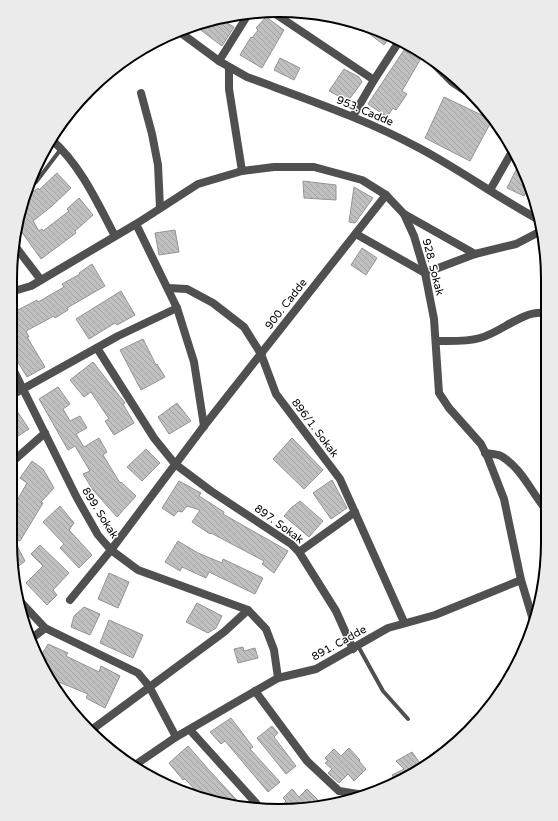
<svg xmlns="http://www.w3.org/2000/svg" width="558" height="821" font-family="'Varela Round',sans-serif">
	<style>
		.building { fill: url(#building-back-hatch); stroke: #949494 }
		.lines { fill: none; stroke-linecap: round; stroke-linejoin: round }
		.service { stroke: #505050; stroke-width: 4 }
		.minor { stroke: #505050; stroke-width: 8 }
		.labels { text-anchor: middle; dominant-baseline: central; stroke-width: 3; stroke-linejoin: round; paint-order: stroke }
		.street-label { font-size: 11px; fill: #000; stroke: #fff }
		.rim { fill: none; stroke: #000; stroke-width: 2 }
	</style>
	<defs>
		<pattern id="building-back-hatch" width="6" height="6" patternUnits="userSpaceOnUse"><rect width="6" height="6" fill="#c0c0c0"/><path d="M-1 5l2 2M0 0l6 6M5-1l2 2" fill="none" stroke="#a3a3a3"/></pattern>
	</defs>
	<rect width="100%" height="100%" fill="#fff"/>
	<g class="building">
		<path d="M266,17L284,30L262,68L240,55L251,37L252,38L258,30L256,28Z"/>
		<path d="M219,18L234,27L222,46L194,25Z"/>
		<path d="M371,27L391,35L384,45L367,32Z"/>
		<path d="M404,50L420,60L402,91L407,94L396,110L393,108L387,117L368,104Z"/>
		<path d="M280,58L300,68L294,80L274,70Z"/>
		<path d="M344,69L359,77L362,82L348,101L329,91Z"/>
		<path d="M444,97L492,120L470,161L425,138Z"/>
		<path d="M518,166L523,168L532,195L526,193L524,196L507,188Z"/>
		<path d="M57,173L71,188L52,206L33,221L39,231L42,229L43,231L69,211L67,209L79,198L93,215L75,231L76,233L41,259L16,224L22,206L28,203L25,198L38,188L39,190Z"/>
		<path d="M303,181L336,185V200L304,198Z"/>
		<path d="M354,187L373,198L355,223L349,222Z"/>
		<path d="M175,230L179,252L159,255L155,233Z"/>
		<path d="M362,248L377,258L366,275L351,265Z"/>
		<path d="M92,264L105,286L67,308L68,310L55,318L54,316L26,331L29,337H27L45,367L27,377L13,354L14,312L37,300L38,302L64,287L62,284L80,274L79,273Z"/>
		<path d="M121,291L135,315L117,325L115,323L89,339L76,319Z"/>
		<path d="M143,339L156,365L157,364L165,377L141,390L120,350Z"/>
		<path d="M93,362L125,403L123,404L134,423L114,435L105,421L109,419L91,392L84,397L70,380Z"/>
		<path d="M58,387L70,404L63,409L70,421L80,416L87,428L76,434L84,447L99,438L107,452L103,455L120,483L121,482L136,496L117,517L93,490L83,474L90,471L75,446L68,450L39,399Z"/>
		<path d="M177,403L191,421L169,434L158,417Z"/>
		<path d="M17,411L29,429L12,440V414Z"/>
		<path d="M292,438L323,470L304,489L273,459Z"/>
		<path d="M146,449L160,463L142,481L127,467Z"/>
		<path d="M32,461L43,469L54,488L41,502L43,503L20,541L10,537V522L14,512L11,511L27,483L20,478Z"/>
		<path d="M332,480L347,508L331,519L313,493Z"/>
		<path d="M179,481L201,493L199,496L224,512L223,514L288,551L274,573L262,564L264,561L211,533L210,534L192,522L200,510L187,506L182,512L178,511L174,516L162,508Z"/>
		<path d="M300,501L323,521L309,537L284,516L291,508Z"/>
		<path d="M60,506L74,523L69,530L92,555L79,568L60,548L64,544L43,522Z"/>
		<path d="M178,541L198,553L222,563L223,559L263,578L255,594L209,572L206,578L182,567L180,571L165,562Z"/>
		<path d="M16,544L25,561L14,570L11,547Z"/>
		<path d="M40,545L69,573L53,590L57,595L47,605L26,583L43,566L31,554Z"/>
		<path d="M109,573L129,582L118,608L98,599Z"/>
		<path d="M197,603L222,616L216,628L208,633L186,622Z"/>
		<path d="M84,607L100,614L90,635L71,627L74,616Z"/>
		<path d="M109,620L143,635L133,658L100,643Z"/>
		<path d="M48,644L68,653L66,656L99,672L101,666L120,676L105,708L86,698L88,694L49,678L40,658Z"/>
		<path d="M243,647L244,651L255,648L258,658L238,663L234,649Z"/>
		<path d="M231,718L253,747L250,749L280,782L268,792L225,741L221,744L210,732Z"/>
		<path d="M272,726L278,733L274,737L296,766L286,774L257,738Z"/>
		<path d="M188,746L209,770L245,809L203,798L185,779L183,780L169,763Z"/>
		<path d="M349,748L360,760L359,761L366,769L354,781L348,774L339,783L328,773L332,769L325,763L328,761L325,758L334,749L341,756Z"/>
		<path d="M412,752L422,766L397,783L392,775L404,769L396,761Z"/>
		<path d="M292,789L299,797L307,789L318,800L317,802L321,806L287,807L283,804L286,801L283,798Z"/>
	</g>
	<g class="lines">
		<g class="service">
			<path d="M28,188L36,182L61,149"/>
			<path d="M358,646L383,691L408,719"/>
		</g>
		<g class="minor">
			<path d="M271,11L374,80L400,40"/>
			<path d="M177,30L219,61L247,77C306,99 366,119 421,149C462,171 500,199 541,221"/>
			<path d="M422,52L452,82L477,99"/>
			<path d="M219,61L249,13"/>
			<path d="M229,68V89L242,171"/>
			<path d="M141,93L152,134L158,165L160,208"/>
			<path d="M353,116L374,80"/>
			<path d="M52,140C81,166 97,202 115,236"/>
			<path d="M490,190L513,150"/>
			<path d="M404,214L475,254"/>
			<path d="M136,224L177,308L194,362L204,426"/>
			<path d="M356,234L425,273L475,254L516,244L543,230"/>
			<path d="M15,246L41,280"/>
			<path d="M168,288L187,289L213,303L244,327L261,354L276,394L340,479L404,622"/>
			<path d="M14,291L31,286L136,224L198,184L242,171L274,167H314L362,180L386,195L404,214L414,236L425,273L434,319L439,393L449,408L481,444L488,458L504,499L521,580L534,623"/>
			<path d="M436,341C451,341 466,342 480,338C502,332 521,311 544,313"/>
			<path d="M97,348L154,438L175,464L211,491L291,544L299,552L336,611L353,649"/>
			<path d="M13,369L77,498L98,535L111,550L138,570L248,610L266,629L274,650L278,678"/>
			<path d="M12,395L118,336L177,308"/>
			<path d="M485,453C490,454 497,454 501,456C522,468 532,494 548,512"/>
			<path d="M11,463L45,433"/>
			<path d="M299,552L355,512"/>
			<path d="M17,598L45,628L138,673L149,686L176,737"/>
			<path d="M70,600L111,550L204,426L386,195"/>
			<path d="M31,639L45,628"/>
			<path d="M255,691L307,761L339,791L364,795"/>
			<path d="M190,730L256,803"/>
			<path d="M90,731L224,632L248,610"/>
			<path d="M135,765L176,737L278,678L316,669L388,628L435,615L521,580"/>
		</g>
	</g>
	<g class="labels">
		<g class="street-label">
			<text transform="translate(365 111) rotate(23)">953. Cadde</text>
			<text transform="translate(433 267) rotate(76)">928. Sokak</text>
			<text transform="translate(286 304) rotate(-52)">900. Cadde</text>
			<text transform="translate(315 428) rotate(53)">896/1. Sokak</text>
			<text transform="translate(100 513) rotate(58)">899. Sokak</text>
			<text transform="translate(279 524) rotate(36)">897. Sokak</text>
			<text transform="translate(339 643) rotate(-29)">891. Cadde</text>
		</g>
	</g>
	<path d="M0 0H558V821H0ZM279 17H279A262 262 0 0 1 541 279V542A262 262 0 0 1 279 804H279A262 262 0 0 1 17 542V279A262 262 0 0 1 279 17Z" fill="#ebebeb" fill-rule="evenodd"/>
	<path class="rim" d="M279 17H279A262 262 0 0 1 541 279V542A262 262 0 0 1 279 804H279A262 262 0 0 1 17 542V279A262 262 0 0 1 279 17Z"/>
</svg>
